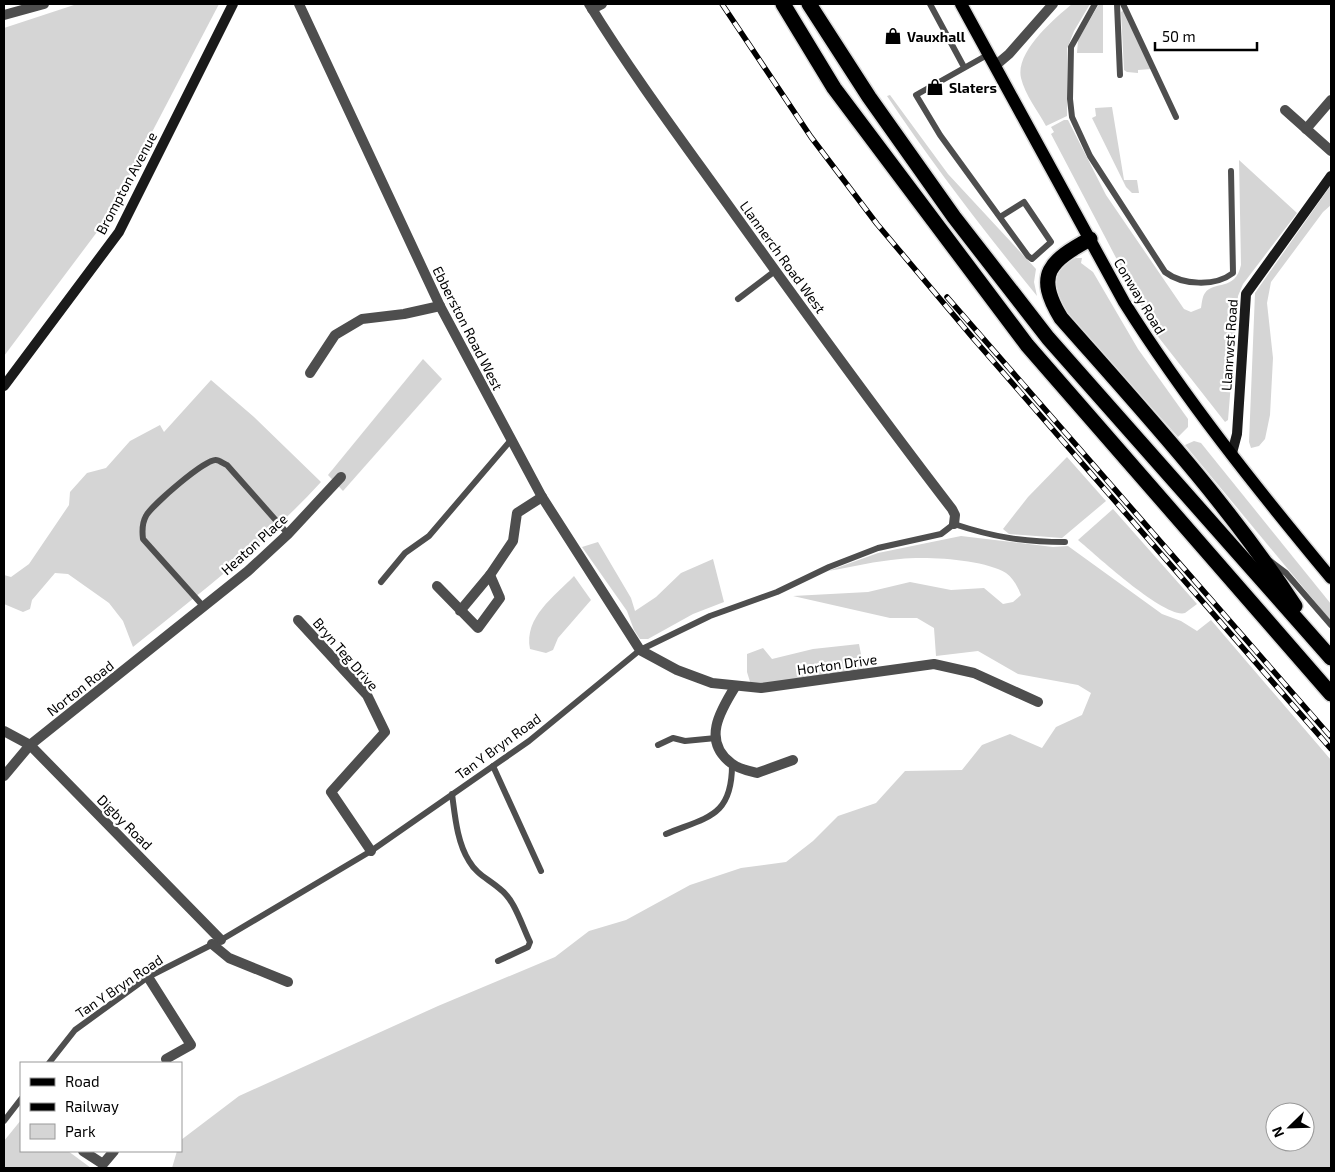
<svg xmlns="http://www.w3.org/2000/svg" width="1335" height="1172" font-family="'Exo 2',sans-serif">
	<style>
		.green { fill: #d5d5d5; fill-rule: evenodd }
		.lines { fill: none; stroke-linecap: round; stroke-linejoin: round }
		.primary-casing { stroke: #dbdbdb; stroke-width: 15 }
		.highway-casing { stroke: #dbdbdb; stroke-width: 18 }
		.lane { stroke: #4e4e4e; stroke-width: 6 }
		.street { stroke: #4e4e4e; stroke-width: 10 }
		.secondary { stroke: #1b1b1b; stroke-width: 10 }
		.primary { stroke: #000; stroke-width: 12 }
		.highway { stroke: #000; stroke-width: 15 }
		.rail-casing { stroke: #000; stroke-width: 5.5 }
		.rail { stroke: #fff; stroke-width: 4; stroke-dasharray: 11; stroke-linecap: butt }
		.labels { text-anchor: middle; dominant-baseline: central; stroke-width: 4.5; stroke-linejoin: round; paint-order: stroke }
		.poi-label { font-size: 14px; font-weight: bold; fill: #000; stroke: #fff; text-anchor: start }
		.street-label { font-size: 14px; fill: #000; stroke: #fff }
	</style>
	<rect width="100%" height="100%" fill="#fff"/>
	<g class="green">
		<path d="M77,4H219L106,220L4,356V28Z"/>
		<path d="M1072,4H1090L1074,31L1067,49V116L1046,126C1038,111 1025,95 1021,78C1015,52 1054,19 1072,4Z"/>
		<path d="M1099,4H1103V53H1077L1078,40Z"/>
		<path d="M1124,10L1151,69L1138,70V73L1127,72L1124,70L1121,12Z"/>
		<path d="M890,95L948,174L1036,269L1034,282L1037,296C984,231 934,166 887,96Z"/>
		<path d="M1112,107L1124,180H1137L1139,193H1132L1126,187L1092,118L1096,116L1095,108Z"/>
		<path d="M1064,120H1068L1106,195L1184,309L1191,312L1201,308C1202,303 1202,297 1205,293C1214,280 1235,292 1241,265L1239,160L1297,213L1243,284L1238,296L1228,420L1225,422L1156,334L1051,134L1054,132L1051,127Z"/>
		<path d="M1331,185V205L1323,212L1271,282L1267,303L1273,358L1270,415L1265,439L1259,446L1251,448L1249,442L1255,293Z"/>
		<path d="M1076,258H1082L1081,263L1093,272L1138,349L1188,419V427L1178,437L1064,309C1055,290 1050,265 1076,258Z"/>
		<path d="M423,359L442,379L343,491L328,475Z"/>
		<path d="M211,380L254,417L321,482C264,544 198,595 133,647L123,621L109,603L68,574L55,573L32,600L30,609L23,612L4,604V575L11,577L29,564L69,505L70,492L87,473L106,468L130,441L160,425L164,432Z"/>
		<path d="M1194,441L1201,443L1331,604V621L1185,445Z"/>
		<path d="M1067,457L1106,501L1062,538L1009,534L1003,529L1028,497Z"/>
		<path d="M1113,509L1197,604L1185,613C1165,619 1096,555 1078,540Z"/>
		<path d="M961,536L1053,547L1068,546L1162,614L1181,621L1197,631L1211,620L1331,760V1168H172L177,1151H181V1140L239,1096L438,1006L555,957L589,931L626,920L690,885L741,868L786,862L813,841L838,816L876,803L905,771L962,770L982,745L1010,734L1042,748L1056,727L1082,715L1091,693L1078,685L1018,674L978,651L936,656L934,628L917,618H890L793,596L868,592L910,582L951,590L984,588L1003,604L1013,602L1021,595C1018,587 1013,578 1006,573C984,559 925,556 900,559C876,561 852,567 828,571L878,553ZM1275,1112H1305V1142H1275Z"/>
		<path d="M598,542L631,598L635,611L656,597L681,573L713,559L724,602L693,614L648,639H640L634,630L627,611L582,547Z"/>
		<path d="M574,576L591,600L558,638L553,650L546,653L530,649C524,617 554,597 574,576Z"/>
		<path d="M859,644L864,670L751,685L747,672V654L763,648L772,659L813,649Z"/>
		<path d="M21,1120V1151H68L91,1168H4V1141Z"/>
	</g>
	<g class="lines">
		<g class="primary-casing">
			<path id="primary" d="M961,4L1124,302C1185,399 1258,490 1331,578"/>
		</g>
		<g class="highway-casing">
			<g id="highway">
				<path d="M783,4L834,88L1027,345L1331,694"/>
				<path d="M809,4L869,97L954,217L1048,338L1331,658"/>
				<path d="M1090,239C1050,261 1034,274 1061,318C1143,411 1227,502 1295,606"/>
			</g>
		</g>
		<g class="lane">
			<path d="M930,4L964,67"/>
			<path d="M1095,4L1071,47L1070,99L1072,117L1090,156L1165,272C1182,285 1215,287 1233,273L1231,171"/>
			<path d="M1117,4L1120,75"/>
			<path d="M1123,4L1176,117"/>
			<path d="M989,54L916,95L940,135L1028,256L1032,259L1051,242L1024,202L1000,217"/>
			<path d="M738,299L775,271"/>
			<path d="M1270,561L1286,573L1331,625"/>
			<path d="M381,582L405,553L429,536L511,440"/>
			<path d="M203,606L143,539C142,531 142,523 146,516C151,506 206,458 216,460C219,460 224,464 227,465L288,534"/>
			<path d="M658,745L673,738L685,741L716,738"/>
			<path d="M493,766L541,871"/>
			<path d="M452,794C455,816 457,842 469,861C477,875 489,879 500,889C515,900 522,926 530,942L528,947L498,961"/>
			<path d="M666,834C707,817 732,817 732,765"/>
			<path d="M49,1063L75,1030L148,977L221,940L371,851L529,741L640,650L710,616L777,592L829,567L878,548L941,534L954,524C993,537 1024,542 1065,542"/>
			<path d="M4,1121L21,1099"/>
		</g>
		<g class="street">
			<path d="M299,4L440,306L542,497L640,650L677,670L712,683L761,688L934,664L974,673L1038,702"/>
			<path d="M589,4C634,77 686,146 736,216C807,315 878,413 952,509L955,515L954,524"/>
			<path d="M592,9L602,4"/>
			<path d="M4,15L44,4"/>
			<path d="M996,65L1009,54L1053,4"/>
			<path d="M1285,110L1331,151"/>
			<path d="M1306,129L1331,100"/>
			<path d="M310,373L335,335L362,319L404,314L440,306"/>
			<path d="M490,575L513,541L517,513L542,497"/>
			<path d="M437,586L478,628L500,598L490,575L460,611"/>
			<path d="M298,620L367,695L385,732L331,792L371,851"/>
			<path d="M735,687C720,711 702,741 731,763C738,769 749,771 757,773L793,760"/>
			<path d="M4,731L30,745L221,940"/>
			<path d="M4,776L30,745L248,571L288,534L341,477"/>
			<path d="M212,944L229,958L288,982"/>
			<path d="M148,977L191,1045L166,1059"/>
			<path d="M83,1151L103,1164L114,1151"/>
		</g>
		<g class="secondary">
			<path d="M4,386L119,232L233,4"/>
			<path d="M1232,453L1237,434L1246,294L1331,176"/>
		</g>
		<use href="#primary" class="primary"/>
		<use href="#highway" class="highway"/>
		<g class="rail-casing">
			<g id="rail">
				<path d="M722,4L811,137L877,224L973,338L1331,749"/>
				<path d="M947,297L1331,737"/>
			</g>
		</g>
		<use href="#rail" class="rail"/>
	</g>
	<defs>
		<g id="shop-bare" transform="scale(1.35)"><path d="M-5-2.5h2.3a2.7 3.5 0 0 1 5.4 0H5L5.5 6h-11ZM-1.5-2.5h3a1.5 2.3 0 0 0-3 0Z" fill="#000" stroke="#fff" stroke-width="2.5" paint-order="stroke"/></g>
	</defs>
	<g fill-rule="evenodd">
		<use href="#shop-bare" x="893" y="36"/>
		<use href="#shop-bare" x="935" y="87"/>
	</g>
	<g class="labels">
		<g class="poi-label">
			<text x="907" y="36">Vauxhall</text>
			<text x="949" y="87">Slaters</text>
		</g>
		<g class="street-label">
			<text transform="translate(126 183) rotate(-62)">Brompton Avenue</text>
			<text transform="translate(783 257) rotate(54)">Llannerch Road West</text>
			<text transform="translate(1140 296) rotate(59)">Conway Road</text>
			<text transform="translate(468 328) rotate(63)">Ebberston Road West</text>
			<text transform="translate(1229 345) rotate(-86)">Llanrwst Road</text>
			<text transform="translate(254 544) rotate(-42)">Heaton Place</text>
			<text transform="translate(346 654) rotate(49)">Bryn Teg Drive</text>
			<text transform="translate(837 664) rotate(-8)">Horton Drive</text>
			<text transform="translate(80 688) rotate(-38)">Norton Road</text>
			<text transform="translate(498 746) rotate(-36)">Tan Y Bryn Road</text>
			<text transform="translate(125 822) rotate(45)">Digby Road</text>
			<text transform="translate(119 986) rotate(-34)">Tan Y Bryn Road</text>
		</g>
	</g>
	<rect width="1335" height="1172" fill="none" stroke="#000000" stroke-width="10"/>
	<rect x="20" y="1062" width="162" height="90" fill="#ffffff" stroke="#999999"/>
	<rect x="30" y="1078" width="25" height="8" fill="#000000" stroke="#999999"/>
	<text x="65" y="1087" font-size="15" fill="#000000">Road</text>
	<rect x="30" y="1103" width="25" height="8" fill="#000000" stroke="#999999"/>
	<text x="65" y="1112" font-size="15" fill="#000000">Railway</text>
	<rect x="30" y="1124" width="25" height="15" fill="#d5d5d5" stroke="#999999"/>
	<text x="65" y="1137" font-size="15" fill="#000000">Park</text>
	<g transform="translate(1290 1127) rotate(247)"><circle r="24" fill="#ffffff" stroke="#999999"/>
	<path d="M0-4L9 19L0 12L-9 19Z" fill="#000000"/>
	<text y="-8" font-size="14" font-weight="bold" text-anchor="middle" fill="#000000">N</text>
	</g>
	<path d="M1155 42v8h102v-8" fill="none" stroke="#000000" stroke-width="2.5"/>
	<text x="1162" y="42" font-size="15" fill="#000000" stroke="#ffffff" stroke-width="4" paint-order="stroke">50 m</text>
</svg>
